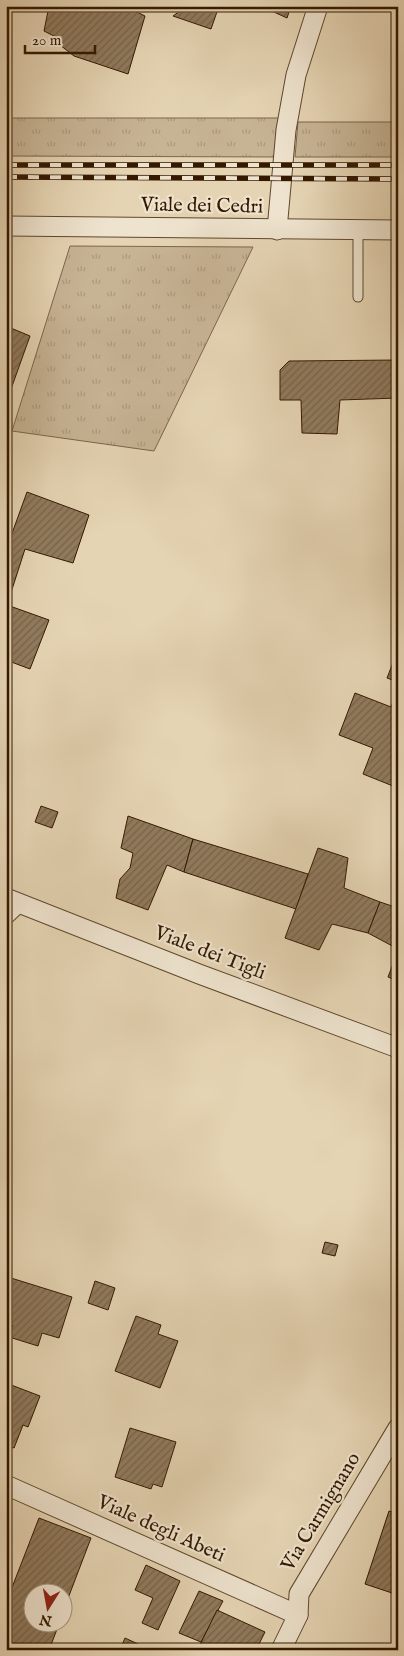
<svg xmlns="http://www.w3.org/2000/svg" width="404" height="1656" font-family="'IM FELL English',serif">
	<style>
		.grass { fill: url(#grass-tufts); stroke: #7e664a }
		.building { fill: url(#building-hatch); stroke: #341900 }
		.lines { fill: none; stroke-linecap: round; stroke-linejoin: round }
		.lane-casing { stroke: #60482d; stroke-width: 11 }
		.street-casing { stroke: #60482d; stroke-width: 21 }
		.lane { stroke: #eee3ce; stroke-width: 9 }
		.street { stroke: #eee3ce; stroke-width: 19 }
		.rail-casing { stroke: #341900; stroke-width: 5.5 }
		.rail { stroke: #eee3ce; stroke-width: 4; stroke-dasharray: 11; stroke-linecap: butt }
		.labels { text-anchor: middle; dominant-baseline: central; stroke-width: 4.5; stroke-linejoin: round; paint-order: stroke }
		.street-label { font-size: 20px; fill: #341900; stroke: #eee3ce }
	</style>
	<defs>
		<pattern id="grass-tufts" width="24" height="20" patternUnits="userSpaceOnUse" patternTransform="scale(1.25)"><rect width="24" height="20" fill="#c7b495"/><path d="M3 7l-1-3M5 7V3M7 7l1-3M15 17l-1-3M17 17v-4M19 17l1-3" fill="none" stroke="#ac9a7f"/></pattern>
		<pattern id="building-hatch" width="6" height="6" patternUnits="userSpaceOnUse" patternTransform="scale(1.25)"><rect width="6" height="6" fill="#907a5d"/><path d="M-1 1l2-2M0 6l6-6M5 7l2-2" fill="none" stroke="#76634a"/></pattern>
	</defs>
	<rect width="100%" height="100%" fill="#e5d4b3"/>
	<filter id="stains"><feTurbulence type="fractalNoise" baseFrequency=".004" numOctaves="4"/><feColorMatrix values="0 0 0 0 .2 0 0 0 0 .09 0 0 0 0 .02 0 0 0 .5 -.17"/></filter>
	<radialGradient id="worn" r=".72"><stop offset=".6" stop-color="#630" stop-opacity="0"/><stop offset="1" stop-color="#630" stop-opacity=".3"/></radialGradient>
	<g class="grass">
		<path d="M6,118H283L276,157L6,156Z"/>
		<path d="M298,122H398V157H295Z"/>
		<path d="M70,246L253,247L154,451L12,431Z"/>
	</g>
	<g class="building">
		<path d="M49,6H125L145,16L128,74L74,56L60,45V39L44,31Z"/>
		<path d="M187,6H219L211,29L173,16Z"/>
		<path d="M261,6H291L287,18Z"/>
		<path d="M6,326L30,336L6,403Z"/>
		<path d="M398,360V398L340,400L337,434L302,433L301,400H280V370L289,361Z"/>
		<path d="M27,492L89,515L73,563L25,549L7,605L49,620L30,669L6,660V550Z"/>
		<path d="M398,650V682L387,678Z"/>
		<path d="M398,688V788L363,774L373,748L339,735L355,693L391,707Z"/>
		<path d="M41,806L58,812L52,828L35,822Z"/>
		<path d="M128,816L193,839L184,872L167,865L148,910L116,898L120,879L130,868L133,853L121,848Z"/>
		<path d="M193,839L308,874L296,909L184,872Z"/>
		<path d="M318,848L348,858L344,888L380,902L368,933L332,924L319,950L285,938Z"/>
		<path d="M380,902L398,908V949L368,933Z"/>
		<path d="M398,951V981L388,977Z"/>
		<path d="M325,1242L338,1245L335,1256L322,1253Z"/>
		<path d="M11,1278L72,1297L59,1338L42,1333L38,1346L9,1337L13,1325L6,1323V1294Z"/>
		<path d="M95,1281L115,1288L108,1310L88,1303Z"/>
		<path d="M136,1316L161,1325L158,1334L178,1341L160,1388L115,1371Z"/>
		<path d="M6,1383L40,1396L28,1427L23,1425L14,1448L6,1445Z"/>
		<path d="M130,1428L176,1442L162,1487L153,1484L151,1489L115,1477Z"/>
		<path d="M389,1511L398,1514V1595L365,1584Z"/>
		<path d="M39,1518L91,1538L62,1614V1594H32V1624H59L49,1650H12L6,1648V1603Z"/>
		<path d="M146,1565L180,1581L158,1630L142,1623L153,1598L135,1590Z"/>
		<path d="M199,1591L223,1601L201,1642L179,1633Z"/>
		<path d="M217,1610L265,1632L256,1650L198,1649Z"/>
		<path d="M125,1638L151,1650H120Z"/>
	</g>
	<g class="lines">
		<g class="lane-casing">
			<g id="lane">
				<path d="M358,230V297"/>
				<path d="M6,921L24,904"/>
			</g>
		</g>
		<g class="street-casing">
			<g id="street">
				<path d="M6,226L398,230"/>
				<path d="M277,230L286,130L296,75L318,6"/>
				<path d="M6,898L199,974L398,1048"/>
				<path d="M6,1485L298,1615"/>
				<path d="M281,1650L298,1615L299,1594L398,1428"/>
			</g>
		</g>
		<use href="#lane" class="lane"/>
		<use href="#street" class="street"/>
		<g class="rail-casing">
			<g id="rail">
				<path d="M6,165H398"/>
				<path d="M6,177L398,179"/>
			</g>
		</g>
		<use href="#rail" class="rail"/>
	</g>
	<g class="labels">
		<g class="street-label">
			<text transform="translate(202 206) rotate(1)">Viale dei Cedri</text>
			<text transform="translate(210 953) rotate(21)">Viale dei Tigli</text>
			<text transform="translate(321 1512) rotate(-59)">Via Carmignano</text>
			<text transform="translate(161 1529) rotate(24)">Viale degli Abeti</text>
		</g>
	</g>
	<rect width="404" height="1656" fill="none" stroke="#e5d4b3" stroke-width="25"/>
	<rect x="8" y="8" width="389" height="1641" fill="none" stroke="#341900" stroke-width="2.5"/>
	<rect x="12" y="12" width="379" height="1631" fill="none" stroke="#341900"/>
	<g transform="translate(48 1608) rotate(191)"><circle r="24" fill="#eee3ce" stroke="#a4927c"/>
	<path d="M0-4L9 19L0 12L-9 19Z" fill="#8f2418"/>
	<text y="-8" font-size="14" font-weight="bold" text-anchor="middle" fill="#341900">N</text>
	</g>
	<path d="M25 45v8h70v-8" fill="none" stroke="#341900" stroke-width="2.5"/>
	<text x="32" y="45" font-size="15" fill="#341900" stroke="#eee3ce" stroke-width="4" paint-order="stroke">20 m</text>
	<rect width="100%" height="100%" filter="url(#stains)"/>
	<rect width="100%" height="100%" fill="url(#worn)"/>
</svg>
